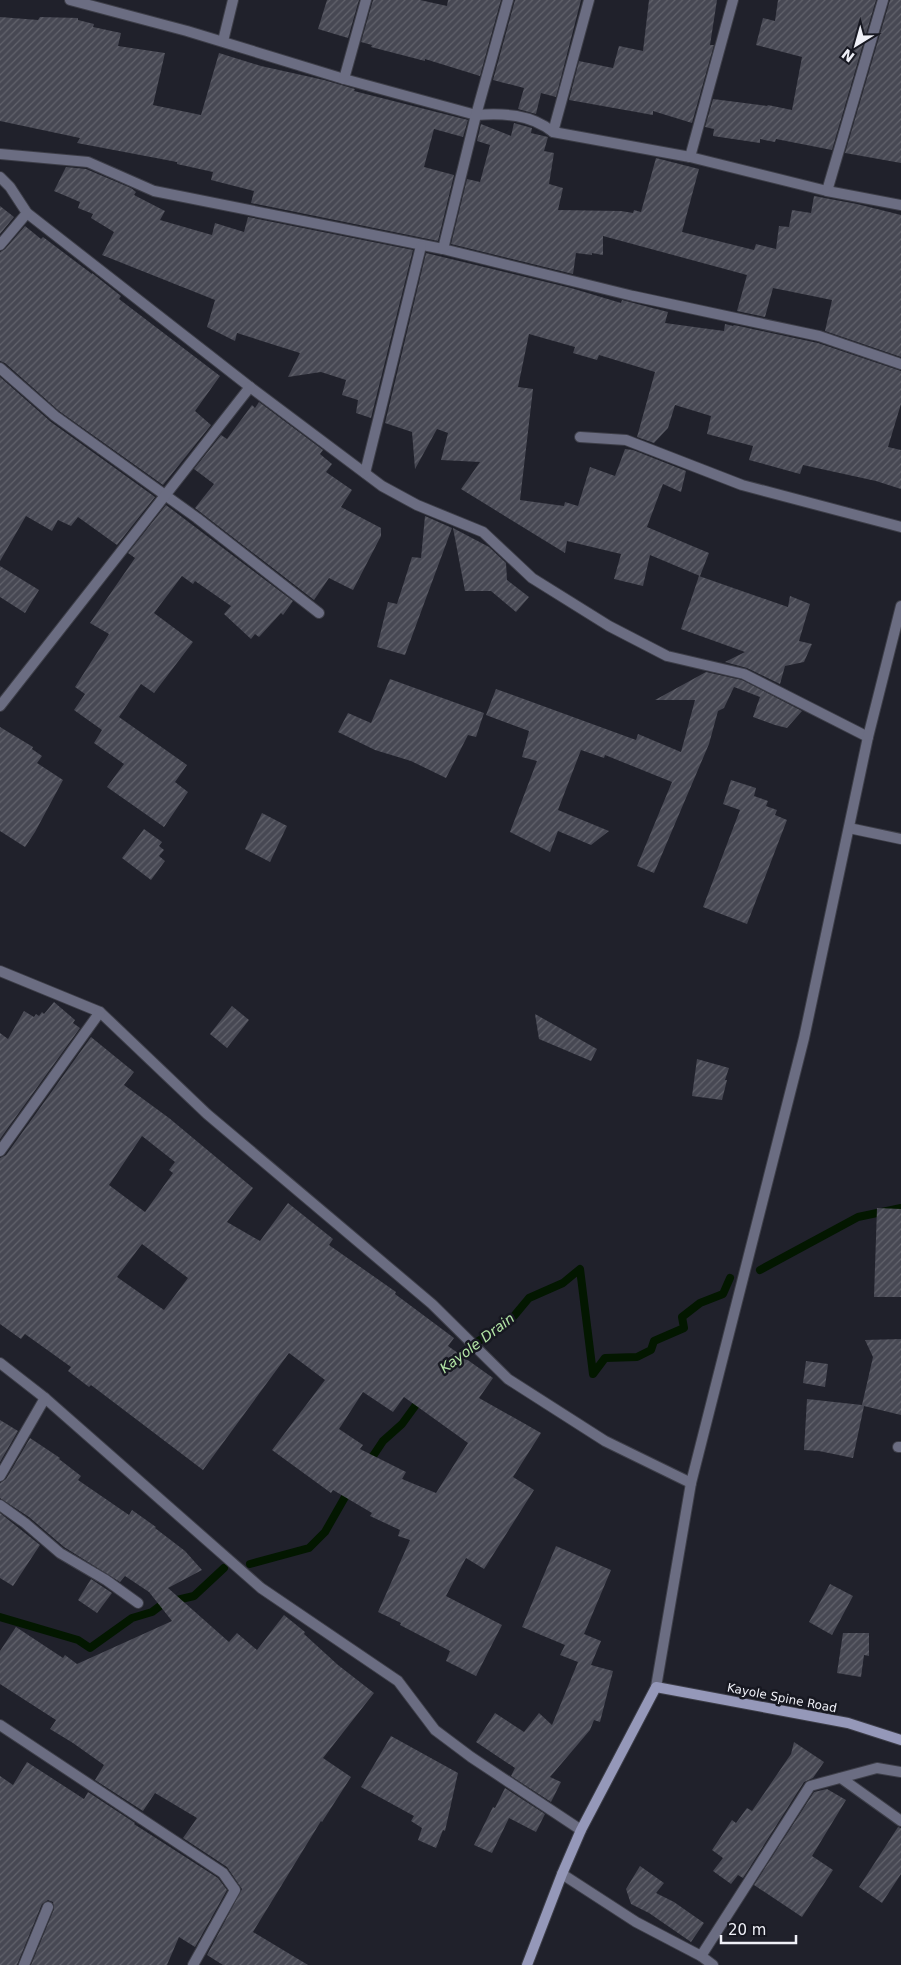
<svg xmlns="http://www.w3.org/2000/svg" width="901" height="1965" font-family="'DejaVu Sans',sans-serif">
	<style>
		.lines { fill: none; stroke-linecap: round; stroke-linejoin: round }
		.stream { stroke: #031700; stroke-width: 8 }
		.building { fill: url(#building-hatch); fill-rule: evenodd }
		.minor-casing { stroke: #3d3e48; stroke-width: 12 }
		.secondary-casing { stroke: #3d3e48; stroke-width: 12 }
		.minor { stroke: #6b6d82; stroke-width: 10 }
		.secondary { stroke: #9598b9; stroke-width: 10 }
		.labels { text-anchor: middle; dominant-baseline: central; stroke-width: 5; stroke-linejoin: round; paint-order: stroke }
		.street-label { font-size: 12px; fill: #eff0f7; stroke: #171821 }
		.water-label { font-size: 14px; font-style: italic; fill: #b3e6a6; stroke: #171821 }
	</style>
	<defs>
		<pattern id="building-hatch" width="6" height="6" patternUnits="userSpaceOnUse" patternTransform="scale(1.25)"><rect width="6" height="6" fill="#474853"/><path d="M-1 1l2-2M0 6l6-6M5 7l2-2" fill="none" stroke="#62636c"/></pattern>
	</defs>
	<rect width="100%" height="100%" fill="#20212b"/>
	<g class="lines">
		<g class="stream">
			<path d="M760,1270L858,1217L901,1208"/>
			<path d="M452,1361L477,1342L509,1322L529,1298L563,1283L580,1269L593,1374L605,1358L637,1357L651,1350L654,1341L684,1328L682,1317L700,1303L723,1294L730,1278"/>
			<path d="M369,1462L383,1441L402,1424L421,1398"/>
			<path d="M250,1564L309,1548L325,1532L349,1490"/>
			<path d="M0,1617L78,1640L90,1648L132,1618L152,1612L164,1603L194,1596L224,1568"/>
		</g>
	</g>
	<g class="building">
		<path d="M327,0H359L348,38L318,29Z"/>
		<path d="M373,0H420L447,6L448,0H501L480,76L425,59V61L371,47L372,45L361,42Z"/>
		<path d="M515,0H581L556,97L541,93L536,114L518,109L524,88L493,80Z"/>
		<path d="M649,0H717L710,45H714L692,123L653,111V115L569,100L579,61L613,68L619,46L643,51Z"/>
		<path d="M778,0H876L832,150L776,139L775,142L760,139V143L713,136L714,129L705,127L713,99L767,106L768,105L792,110L802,57L756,45L763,18L775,21Z"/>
		<path d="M890,0H901V163L845,153Z"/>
		<path d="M0,17L38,20L40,17L78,18V20L94,24L93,27L121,33L118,46L165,53L153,105L201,115L219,53L261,66L324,80L355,89L354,91L468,120L463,137L434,129L424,167L454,175L438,241L251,203L254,191L211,180L213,172L177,164V162L77,143L80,138L0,121Z"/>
		<path d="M514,123L532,128L531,133L548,137L544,151L554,153L549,184L563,188L558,210L621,211L633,213L634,210L641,212L656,158L699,169L682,232L754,250L756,244L776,249L779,226L789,227L792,210L811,213L814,196L857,204L901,215V357L825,331L832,300L773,288L765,317L737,311L747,275L603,236V255L592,253V255L576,253L573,274L451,244L467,179L480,182L490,145L477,141L481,124L511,136Z"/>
		<path d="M66,167L86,169L131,188L136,192L134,195L165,211L160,220L212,235L215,223L244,232L248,217L413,250L371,418L356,413L358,400L342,395L346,380L321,372L288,377L300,353L237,333L235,341L207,327L215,300L102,255L114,232L91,218L93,214L78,208L80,202L54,191Z"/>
		<path d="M0,206L14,217L0,234Z"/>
		<path d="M25,226L41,239L43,237L92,274V273L121,296L119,299L220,376L195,411L211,425L163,485L59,411L5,363L0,361V252L5,249Z"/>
		<path d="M426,253L571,288L621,303L622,300L668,312L665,323L724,331L725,324L733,326L734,325L818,343L901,371V404L888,447L901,450V489L876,481L803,465L800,474L749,460L753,446L707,434L711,416L675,405L668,428L654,443L637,437L655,372L599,355L597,360L573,353L575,347L529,334L518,387L533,389L520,500L564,506L565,502L578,506L590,467L615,476L625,449L633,450L686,471L681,492L663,484L647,527L709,553L700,576L650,555L643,586L614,579L621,554L567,541L565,553L461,489L480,462L441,460L448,433L437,429L415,469L412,432L385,423Z"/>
		<path d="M0,377L51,422L155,497L117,545L78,517L71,526L58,520L52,531L26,516L0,561Z"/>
		<path d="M259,402L323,450L320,454L332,464L326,472L352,490L341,507L381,528V536L353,590L329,578L314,600L195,508L214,484L194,469L221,435L227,439L252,405L255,408Z"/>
		<path d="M166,505L293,601L283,615L281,613L259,637L255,634L251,639L224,614L231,606L195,581L193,584L182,576L154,613L193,642L154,693L141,684L119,717L187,765L175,782L188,792L164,827L107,787L124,764L94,743L102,730L74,710L85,694L75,687L109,634L90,623L135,558L128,553Z"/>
		<path d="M425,516L452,528L405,655L377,647L388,602L397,604L412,557L421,558Z"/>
		<path d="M453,528L489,547L506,563L507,580L529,597L516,612L491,591H465Z"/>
		<path d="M0,566L39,590L25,613L0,597Z"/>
		<path d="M699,576L788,607L790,596L810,604L799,641L812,644L804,662L785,666L780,684L747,668L725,662L745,652L681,629Z"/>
		<path d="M706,672L742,680L802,711L787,728L775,725L753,717L760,697L734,687L724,708L718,711L709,744L654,873L637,866L672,782L605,755L604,758L581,750L558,810L609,831L591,845L558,831L550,852L510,832L537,761L522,757L529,731L486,715L496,689L636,740L638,734L681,752L695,700H655Z"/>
		<path d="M390,679L484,713L476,737L468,735L446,778L411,761L375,750L338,732L348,713L371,723Z"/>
		<path d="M0,727L33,747L32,749L42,756L37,763L63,780L35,832L25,847L0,831Z"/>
		<path d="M731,780L756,788L754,796L768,801L766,806L777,810L775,815L787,820L747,924L703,907L740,810L723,804Z"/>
		<path d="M262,813L287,826L270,862L245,849Z"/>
		<path d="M144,829L162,842L159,846L164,850L159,856L165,861L151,880L122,858Z"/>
		<path d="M54,1002L75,1020L73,1023L80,1028L0,1139V1033L8,1039L24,1011L34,1017L36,1014L39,1016L42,1012L44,1014Z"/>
		<path d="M232,1006L249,1020L227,1048L210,1034Z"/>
		<path d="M535,1014L597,1049L591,1061L539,1039Z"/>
		<path d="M91,1037L134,1072L124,1085L169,1118L253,1188L227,1222L260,1241L288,1203L333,1239L329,1245L396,1292L395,1294L454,1338L448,1346L493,1378L479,1398L541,1433L513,1477L534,1490L484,1569L466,1558L446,1596L502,1625L476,1676L446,1661L450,1651L400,1625L401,1623L378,1612L410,1540L398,1536L400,1530L370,1516L372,1513L333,1490L331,1493L272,1450L325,1380L289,1353L203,1470L91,1385L89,1387L68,1371L71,1367L25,1334L21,1339L0,1324V1158L6,1155ZM142,1136L175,1162L169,1170L173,1173L145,1212L109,1185ZM142,1244L188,1278L164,1310L117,1277ZM363,1392L393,1412L404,1397L468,1443L436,1493L402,1479L406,1472L360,1449L363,1445L339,1429Z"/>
		<path d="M697,1059L729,1068L725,1080H727L722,1100L692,1096Z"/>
		<path d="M877,1208L901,1209V1297H874Z"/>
		<path d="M901,1339V1415L864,1406L853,1458L819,1451L804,1450L807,1399L862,1405L873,1357L865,1340Z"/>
		<path d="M806,1361L828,1364L825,1387L803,1383Z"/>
		<path d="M0,1420L18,1431L0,1462Z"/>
		<path d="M30,1438L60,1458L59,1459L81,1476L78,1480L129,1515L132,1510L156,1527L155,1528L185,1551L202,1570L168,1588L229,1642L237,1633L257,1650L284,1615L305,1632L304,1634L338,1665L374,1693L323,1758L351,1777L322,1822L321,1821L253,1932L308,1965H223L207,1955L242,1889L227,1867L183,1838L197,1818L155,1793L143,1811L95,1780L104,1765L73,1743L50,1729L56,1720L0,1684V1651L16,1627L63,1658L65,1655L77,1664L172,1621L149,1592L125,1576L120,1582L64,1547L29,1517L0,1498V1483L6,1479Z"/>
		<path d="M0,1513L40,1545L13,1586L0,1578Z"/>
		<path d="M556,1546L611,1570L584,1634L601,1641L591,1665L613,1671L600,1722L594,1720L590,1730L550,1777L561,1782L551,1802L511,1776L515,1768L476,1742L495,1713L524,1732L539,1713L552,1725L578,1662L560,1655L565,1645L522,1627Z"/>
		<path d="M91,1579L112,1593L97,1613L78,1600Z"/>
		<path d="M830,1584L853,1596L832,1635L809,1622Z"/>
		<path d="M843,1633H869V1656L864,1655L861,1677L837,1673Z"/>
		<path d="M391,1736L458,1773L445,1831L443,1830L436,1848L418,1840L422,1828L411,1821L414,1816L361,1787Z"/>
		<path d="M794,1742L824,1762L813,1778L804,1782L743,1878L738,1875L731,1884L713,1871L723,1858L712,1850L732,1820L736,1823L747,1808L752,1811L791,1754Z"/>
		<path d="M27,1762L84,1799L88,1792L135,1823L134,1824L218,1878L227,1890L195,1947L179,1937L167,1965H31L54,1909L53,1902L48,1900L42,1904L17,1965H0V1776L13,1785Z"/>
		<path d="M505,1788L545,1814L536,1832L509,1818L492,1853L474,1845L493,1807L495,1808Z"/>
		<path d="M827,1789L846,1800L812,1856L833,1870L802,1917L754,1885L814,1792Z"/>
		<path d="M898,1827L901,1828V1874L882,1903L859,1887Z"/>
		<path d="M640,1866L664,1883L656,1893L674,1902L704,1923L691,1942L649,1913L631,1904L626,1889Z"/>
	</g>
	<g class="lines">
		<g class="minor-casing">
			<g id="minor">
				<path d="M70,0L187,31L344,79L476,115C503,113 531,114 553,132L690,157L827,191L901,205"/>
				<path d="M223,41L233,0"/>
				<path d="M344,79L366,0"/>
				<path d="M553,132L589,0"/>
				<path d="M0,154L88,162L154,191L443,249L633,296L819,336L901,364"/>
				<path d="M690,157L733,0"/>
				<path d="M0,177L10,187L27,213L250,387L382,486L417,505L483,532L532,578L609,626L667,656L744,674L868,737"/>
				<path d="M827,191L883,0"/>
				<path d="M0,245L27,213"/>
				<path d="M443,249L476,115L508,0"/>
				<path d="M0,368L55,416L197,518L319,613"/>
				<path d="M580,437L626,440L742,485L901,527"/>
				<path d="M365,473L421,246"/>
				<path d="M0,706L250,387"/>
				<path d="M849,828L901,839"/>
				<path d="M0,971L100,1012L207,1114L432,1304L508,1379L605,1441L691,1483"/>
				<path d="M0,1151L100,1012"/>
				<path d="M0,1363L45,1398L261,1588L398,1681L435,1730L471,1757L581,1830"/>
				<path d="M898,1447H901"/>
				<path d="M0,1476L45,1398"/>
				<path d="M0,1505L25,1523L60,1553L106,1580L138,1603"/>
				<path d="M656,1687L691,1483L804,1038L868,737L901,606"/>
				<path d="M0,1725L223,1873L235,1890L193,1965"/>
				<path d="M841,1778L901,1821"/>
				<path d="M562,1874L636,1922L701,1956L713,1965"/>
				<path d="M701,1956L810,1786L877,1768L901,1772"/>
				<path d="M24,1965L48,1907"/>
			</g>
		</g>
		<g class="secondary-casing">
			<path id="secondary" d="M527,1965L562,1874L581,1830L656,1687L848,1723L901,1740"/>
		</g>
		<use href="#minor" class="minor"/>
		<use href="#secondary" class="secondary"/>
	</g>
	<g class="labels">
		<g class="street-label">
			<text transform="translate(782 1698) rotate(11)">Kayole Spine Road</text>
		</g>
		<g class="water-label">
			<text transform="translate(477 1343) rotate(-37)">Kayole Drain</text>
		</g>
	</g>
	<g transform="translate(856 45) rotate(217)" stroke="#171821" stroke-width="4" paint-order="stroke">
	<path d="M0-4L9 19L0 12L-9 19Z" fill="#eff0f7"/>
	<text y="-8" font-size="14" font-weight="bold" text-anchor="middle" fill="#eff0f7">N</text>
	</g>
	<path d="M721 1935v8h75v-8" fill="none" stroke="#eff0f7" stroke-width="2.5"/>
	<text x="728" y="1935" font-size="15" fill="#eff0f7" stroke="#171821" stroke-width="4" paint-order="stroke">20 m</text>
</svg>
